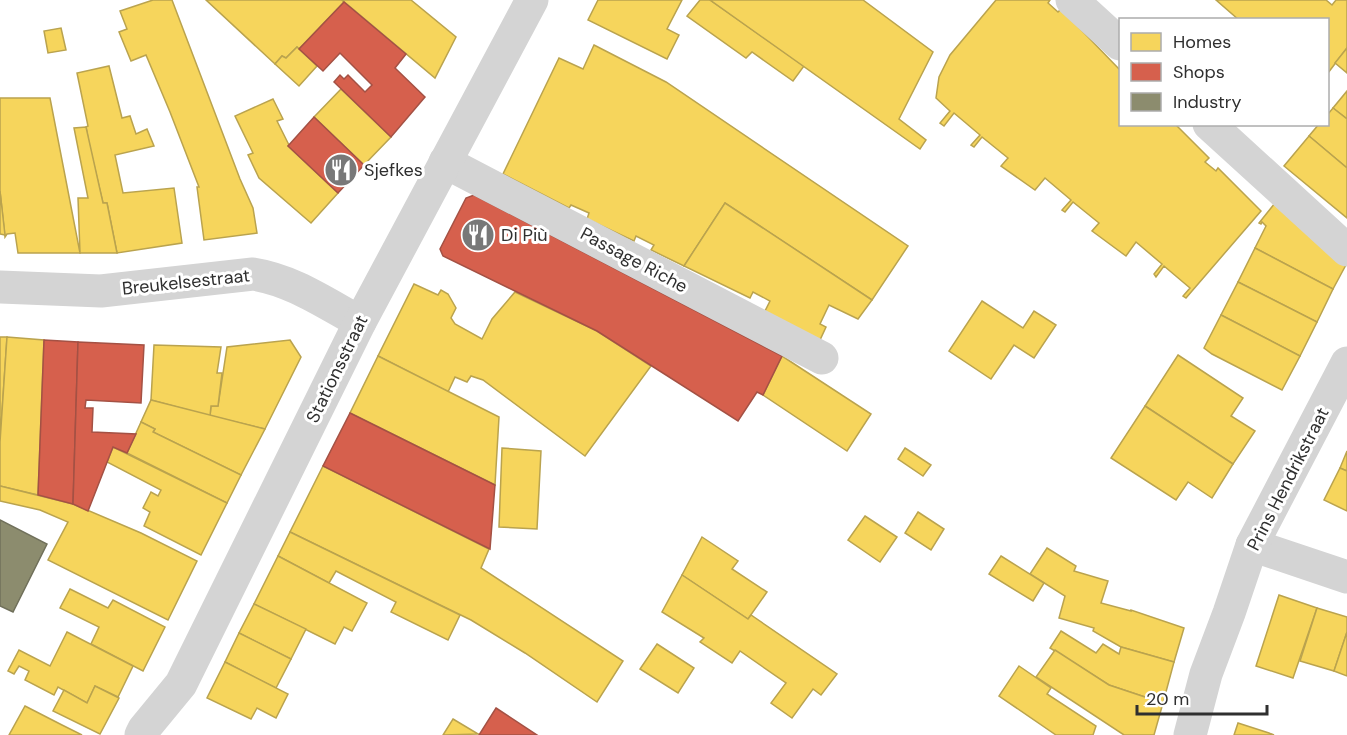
<svg xmlns="http://www.w3.org/2000/svg" width="1347" height="735" font-family="'DM Sans',sans-serif">
	<style>
		.homes { fill: #f6d55c; stroke: #baa34e; stroke-width: 1.5 }
		.shops { fill: #d6604d; stroke: #a45144; stroke-width: 1.5 }
		.industry { fill: #8c8c6e; stroke: #70705b; stroke-width: 1.5 }
		.lines { fill: none; stroke-linecap: round; stroke-linejoin: round }
		.minor { stroke: #d4d4d4; stroke-width: 33 }
		.labels { text-anchor: middle; dominant-baseline: central; stroke-width: 6; stroke-linejoin: round; paint-order: stroke }
		.poi-label { font-size: 18px; fill: #2f2f2f; stroke: #fff; text-anchor: start }
		.street-label { font-size: 18px; fill: #2f2f2f; stroke: #fff }
	</style>
	<rect width="100%" height="100%" fill="#fff"/>
	<g class="homes">
		<path d="M153,0H172L240,179L253,208L257,233L204,240L197,187H199L170,112L146,55L131,61L119,32L127,29L120,11Z"/>
		<path d="M206,0H342L344,2L299,49L297,47L286,58L282,56L275,64Z"/>
		<path d="M342,0H411L456,37L435,78Z"/>
		<path d="M598,0H682L667,29L679,35L667,59L588,20Z"/>
		<path d="M700,0H710L804,66L793,81L752,52L746,58L687,16Z"/>
		<path d="M710,0H863L933,52L899,119L926,140L920,149Z"/>
		<path d="M996,0H1050L1048,3L1058,12L1061,9L1120,70V124H1175L1209,158L1205,162L1216,171L1218,168L1261,211L1186,298L1183,296L1190,288L1164,266L1156,277L1154,274L1162,264L1136,242L1126,256L1092,231L1099,223L1073,202L1065,212L1062,210L1071,200L1045,178L1035,190L1001,166L1008,158L982,137L974,147L971,145L980,135L954,113L944,126L940,123L950,111L936,98L939,77L950,55Z"/>
		<path d="M1216,0H1326L1332,5L1336,0H1347V48L1328,73V20H1239Z"/>
		<path d="M61,28L66,50L48,53L44,31Z"/>
		<path d="M594,45L666,82L908,246L872,300L725,203L684,266L651,250L654,245L636,236L634,241L587,219L589,213L571,205L569,208L503,174L559,58L583,69Z"/>
		<path d="M297,47L317,66L299,86L275,64L282,56L286,58Z"/>
		<path d="M1347,48V73L1335,63Z"/>
		<path d="M109,66L122,118L130,116L136,134L147,129L154,146L115,155L123,193L174,188L182,243L117,253L107,203H103L89,144L86,127L88,126L77,73Z"/>
		<path d="M341,89L391,137L364,165L314,117Z"/>
		<path d="M1347,91V119L1333,108Z"/>
		<path d="M0,98H50L80,253H18L15,233L7,234L5,237L0,191Z"/>
		<path d="M273,99L283,119L277,121L289,145L288,146L338,193L311,223L259,178L248,155L253,153L235,116Z"/>
		<path d="M1333,108L1347,119V168L1309,136L1319,124H1328V114Z"/>
		<path d="M86,127L103,203H107L117,253H80L78,198H88L74,128Z"/>
		<path d="M1309,136L1347,168V218L1284,166Z"/>
		<path d="M0,191L5,235L0,234Z"/>
		<path d="M725,203L872,300L858,319L829,305L820,324L826,327L820,340L764,313L770,301L753,292L750,298L684,266Z"/>
		<path d="M1275,203L1347,263L1333,289L1255,248L1266,226L1262,222L1261,224L1259,223Z"/>
		<path d="M1255,248L1333,289L1317,322L1238,282Z"/>
		<path d="M1238,282L1317,322L1300,356L1221,315Z"/>
		<path d="M414,284L438,295L441,290L448,294L456,308L451,318L455,324L482,339L492,319L515,292L597,331L651,366L585,456L483,380L471,376L467,382L455,377L448,392L378,356Z"/>
		<path d="M982,301L1023,328L1034,311L1056,325L1034,358L1014,345L991,379L949,351Z"/>
		<path d="M1221,315L1300,356L1282,390L1212,354L1204,348Z"/>
		<path d="M0,337H7L0,442Z"/>
		<path d="M7,337L44,340L38,495L0,486V442Z"/>
		<path d="M290,340L301,357L265,429L210,416L211,406H218L227,347Z"/>
		<path d="M154,345L221,347L217,373H222L218,406H211L210,416L151,400Z"/>
		<path d="M1178,355L1243,398L1231,416L1255,431L1233,464L1145,406Z"/>
		<path d="M378,356L499,417L495,485L350,413Z"/>
		<path d="M782,356L871,414L847,451L763,395Z"/>
		<path d="M151,400L265,429L241,475L153,432L155,429L141,422Z"/>
		<path d="M1145,406L1233,464L1212,498L1188,482L1176,500L1111,458Z"/>
		<path d="M141,422L155,429L153,432L241,475L227,503L127,453Z"/>
		<path d="M113,447L227,503L201,555L144,526L150,512L143,508L151,492L158,496L161,490L107,462Z"/>
		<path d="M502,448L541,451L537,529L499,527Z"/>
		<path d="M905,448L931,465L923,476L898,459Z"/>
		<path d="M1347,451V471L1340,468Z"/>
		<path d="M323,466L489,549L481,568L623,661L597,702L525,653L471,620L290,532Z"/>
		<path d="M1340,468L1347,471V511L1324,500Z"/>
		<path d="M0,486L73,504L141,533L197,561L168,620L48,560L68,522L40,510L0,501Z"/>
		<path d="M918,512L944,529L931,550L905,533Z"/>
		<path d="M865,516L897,537L880,562L848,540Z"/>
		<path d="M290,532L460,615L448,640L391,612L396,602L336,571L329,583L278,556Z"/>
		<path d="M702,537L738,561L732,569L767,592L748,619L682,575Z"/>
		<path d="M1047,548L1076,566L1074,571L1108,581L1101,603L1131,611V610L1184,628L1174,662L1121,647L1093,631L1094,628L1059,618L1065,596L1030,574Z"/>
		<path d="M278,556L367,603L352,631L344,627L335,644L254,604Z"/>
		<path d="M1001,556L1044,583L1033,601L989,574Z"/>
		<path d="M682,575L748,619L751,615L837,674L821,695L813,689L792,718L771,703L786,683L740,651L732,663L700,642L704,638L662,612Z"/>
		<path d="M70,589L108,608L113,600L165,627L143,671L91,644L99,627L60,608Z"/>
		<path d="M1279,595L1317,608L1293,678L1256,666Z"/>
		<path d="M254,604L306,629L291,659L239,633Z"/>
		<path d="M1317,608L1347,617V632L1334,671L1300,661Z"/>
		<path d="M1061,631L1096,653L1103,644L1119,654L1121,647L1174,662L1163,703L1109,685L1050,648Z"/>
		<path d="M67,632L133,666L118,697L95,686L87,703L58,687L54,695L25,680L29,671L19,666L14,674L8,671L19,650L50,666Z"/>
		<path d="M1347,632V676L1334,671Z"/>
		<path d="M239,633L291,659L276,688L225,662Z"/>
		<path d="M657,644L694,668L678,693L640,669Z"/>
		<path d="M1055,650L1109,685L1163,703L1154,735H1124L1036,677Z"/>
		<path d="M225,662L288,694L276,718L257,708L251,719L207,698Z"/>
		<path d="M1019,666L1051,688L1047,694L1096,726L1093,735H1056L999,696Z"/>
		<path d="M95,686L119,698L100,734L53,711L64,690L87,703Z"/>
		<path d="M25,706L62,725L82,735H9Z"/>
		<path d="M453,719L478,734H479L443,735Z"/>
		<path d="M1238,723L1269,733L1274,735H1234Z"/>
	</g>
	<g class="shops">
		<path d="M344,2L406,54L395,68L425,97L391,137L334,82L340,75L344,79L348,75L365,92L372,85L340,53L323,71L299,49Z"/>
		<path d="M314,117L364,165L338,193L288,146Z"/>
		<path d="M474,195L782,356L763,395L757,392L738,421L597,331L443,256L440,249L466,198Z"/>
		<path d="M44,340L78,342L73,504L38,495Z"/>
		<path d="M78,342L144,345L141,403L86,400L85,408H93L92,432L136,434L127,453L113,447L88,511L73,504Z"/>
		<path d="M350,413L495,485L490,549L323,466Z"/>
		<path d="M496,708L537,735H479Z"/>
	</g>
	<path class="industry" d="M0,520L47,544L13,612L0,606Z"/>
	<g class="lines">
		<g class="minor">
			<path d="M1072,0L1120,44"/>
			<path d="M1209,124L1347,250"/>
			<path d="M445,162L822,358"/>
			<path d="M0,287L101,291L253,274C292,280 325,303 360,322"/>
			<path d="M1252,545L1347,577"/>
			<path d="M141,735L144,729L181,684L360,322L532,0"/>
			<path d="M1190,735L1206,674L1229,613L1252,545L1347,363"/>
		</g>
	</g>
	<defs>
		<g id="restaurant-disc" transform="scale(1.725)"><circle r="9.5" fill="#787878" stroke="#fff"/><path d="M-5-6h1v4h1v-4h1v4h1v-4h1v5L-1.5 .5V6h-2V.5L-5-1ZM5-6V6H3V1.5H1.5Q1.5-4 5-6Z" fill="#fff"/></g>
	</defs>
	<g fill-rule="evenodd">
		<use href="#restaurant-disc" x="341" y="170"/>
		<use href="#restaurant-disc" x="478" y="235"/>
	</g>
	<g class="labels">
		<g class="poi-label">
			<text x="364" y="170">Sjefkes</text>
			<text x="501" y="235">Di Più</text>
		</g>
		<g class="street-label">
			<text transform="translate(634 260) rotate(28)">Passage Riche</text>
			<text transform="translate(186 282) rotate(-6)">Breukelsestraat</text>
			<text transform="translate(337 369) rotate(-64)">Stationsstraat</text>
			<text transform="translate(1288 479) rotate(-63)">Prins Hendrikstraat</text>
		</g>
	</g>
	<rect x="1119" y="18" width="210" height="108" fill="#ffffff" stroke="#acacac" stroke-width="1.5"/>
	<rect x="1131" y="33" width="30" height="18" fill="#f6d55c" stroke="#acacac" stroke-width="1.5"/>
	<text x="1173" y="48" font-size="18" fill="#2f2f2f">Homes</text>
	<rect x="1131" y="63" width="30" height="18" fill="#d6604d" stroke="#acacac" stroke-width="1.5"/>
	<text x="1173" y="78" font-size="18" fill="#2f2f2f">Shops</text>
	<rect x="1131" y="93" width="30" height="18" fill="#8c8c6e" stroke="#acacac" stroke-width="1.5"/>
	<text x="1173" y="108" font-size="18" fill="#2f2f2f">Industry</text>
	<path d="M1137 705v9h130v-9" fill="none" stroke="#2f2f2f" stroke-width="3"/>
	<text x="1146" y="705" font-size="18" fill="#2f2f2f" stroke="#ffffff" stroke-width="4.5" paint-order="stroke">20 m</text>
</svg>
